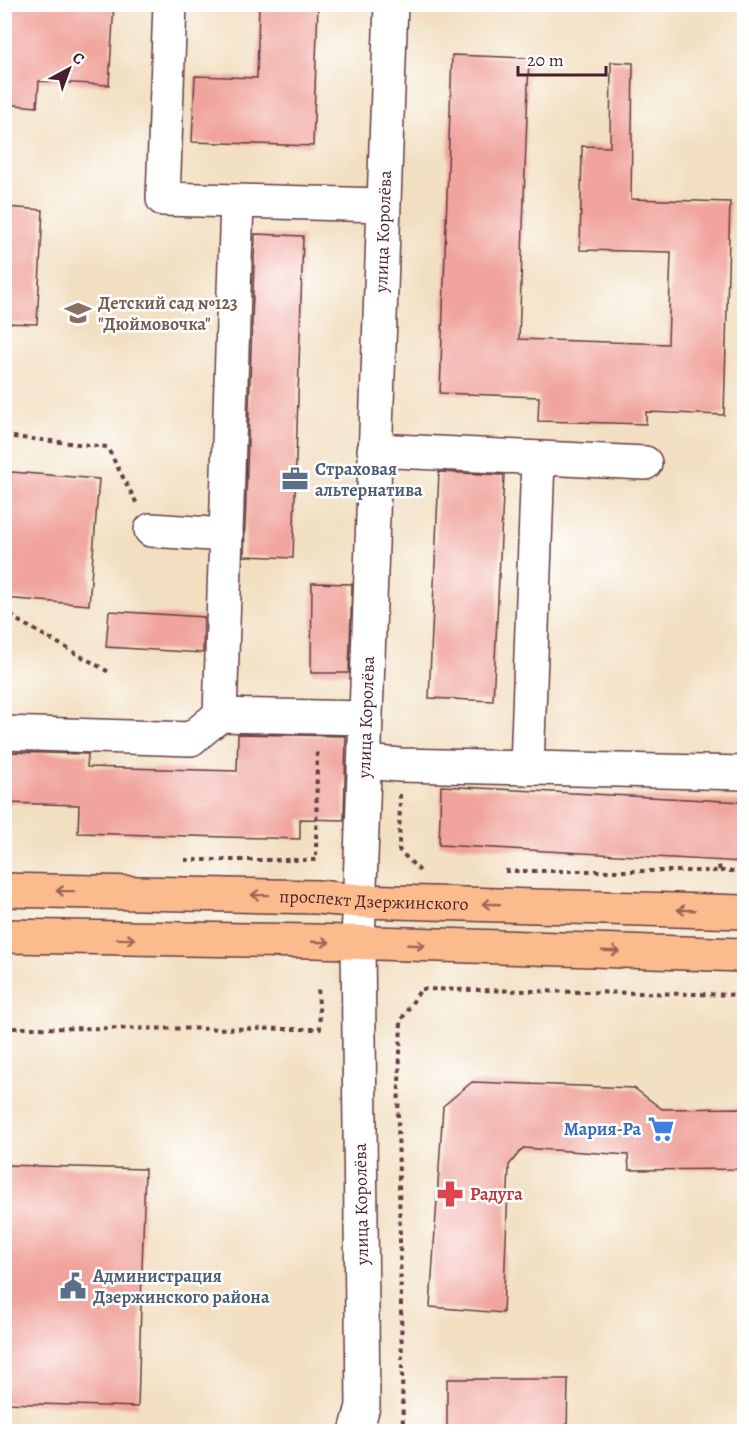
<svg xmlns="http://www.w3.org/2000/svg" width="749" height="1436" font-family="Alegreya,serif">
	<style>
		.building { fill: #f0a49d }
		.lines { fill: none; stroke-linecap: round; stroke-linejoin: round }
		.minor-casing { stroke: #633c42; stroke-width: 36 }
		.major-casing { stroke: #633c42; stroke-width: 36 }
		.path { stroke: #633c42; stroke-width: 4; stroke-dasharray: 4.5 4.5; stroke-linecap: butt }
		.minor { stroke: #fff; stroke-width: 33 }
		.major { stroke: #fbbb8d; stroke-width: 33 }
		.oneway { stroke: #9a6557 }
		.labels { text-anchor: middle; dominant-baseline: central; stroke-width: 5; stroke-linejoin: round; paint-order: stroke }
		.street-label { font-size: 18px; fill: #4a1f2b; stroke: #fff }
		.education-label { font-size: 18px; font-weight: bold; fill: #785e54; stroke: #fff; text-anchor: start }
		.service-label { font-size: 18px; font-weight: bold; fill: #4e5e75; stroke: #fff; text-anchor: start }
		.shop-label { font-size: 18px; font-weight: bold; fill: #366cbe; stroke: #fff; text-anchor: end }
		.health-label { font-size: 18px; font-weight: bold; fill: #be3a42; stroke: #fff; text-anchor: start }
	</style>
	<rect width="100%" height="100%" fill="#fff"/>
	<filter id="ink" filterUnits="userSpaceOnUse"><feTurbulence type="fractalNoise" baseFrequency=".0167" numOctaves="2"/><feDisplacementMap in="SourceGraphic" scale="12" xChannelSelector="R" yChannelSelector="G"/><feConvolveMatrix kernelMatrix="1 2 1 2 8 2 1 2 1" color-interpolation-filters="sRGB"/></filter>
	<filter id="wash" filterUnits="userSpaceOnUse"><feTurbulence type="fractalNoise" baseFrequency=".008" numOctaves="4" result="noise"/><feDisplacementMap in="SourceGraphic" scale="24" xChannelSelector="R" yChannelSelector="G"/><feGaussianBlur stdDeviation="1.35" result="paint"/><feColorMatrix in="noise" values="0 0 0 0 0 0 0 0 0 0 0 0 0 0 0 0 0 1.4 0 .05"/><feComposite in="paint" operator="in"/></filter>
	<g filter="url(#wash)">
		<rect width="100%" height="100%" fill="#f2dfc1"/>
		<g id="blocks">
			<g class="building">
				<path d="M11,4H114L109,85L39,81L37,107L4,104V36H9Z"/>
				<path d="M259,4H318L313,146L192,142L195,76L257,78Z"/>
				<path d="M452,55L529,58L519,339L668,344L671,252L580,250L582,146L610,147L611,62L633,63L631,199L730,202L724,415L646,412V424L538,421L539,397L440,393Z"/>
				<path d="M6,207L43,210L37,324L4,323Z"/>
				<path d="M255,234L303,236L293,558L244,556Z"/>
				<path d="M11,472L99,479L89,605L4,598V554Z"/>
				<path d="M439,472L504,475L493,701L429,698Z"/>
				<path d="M312,583L352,584L349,673H311Z"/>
				<path d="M109,611L204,617L203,653L106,647Z"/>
				<path d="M238,734L346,736L344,820L300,819V839L78,833L79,805L4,803V752L88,754L87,767L237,771Z"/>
				<path d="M441,786L744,802V862L439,845Z"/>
				<path d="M472,1082L634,1088L662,1109L744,1108V1169L629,1170L628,1155L523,1148L509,1165L503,1313L430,1307L443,1106Z"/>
				<path d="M4,1165L145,1169L138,1407L4,1403Z"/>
				<path d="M447,1379H568L567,1431H447Z"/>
			</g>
		</g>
	</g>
	<g filter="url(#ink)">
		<use href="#blocks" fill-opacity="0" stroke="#633c42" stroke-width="1.5"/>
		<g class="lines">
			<g class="minor-casing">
				<g id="minor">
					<path d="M170,4L163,199L383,205"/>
					<path d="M374,450L645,463"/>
					<path d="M151,530L226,535"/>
					<path d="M220,715L237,201"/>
					<path d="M4,733L191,739L220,715L366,718"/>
					<path d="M366,762L400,765L744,773"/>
					<path d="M527,768L538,459"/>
					<path id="s1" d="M356,1432L363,1406L358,943L391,4"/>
				</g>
			</g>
			<g class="major-casing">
				<g id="major">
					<path id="s2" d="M4,890L317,897L360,901L744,912"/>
					<path d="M4,936L314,941L744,955"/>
				</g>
			</g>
			<g class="path">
				<path d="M4,436L107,447L137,504"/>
				<path d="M4,609L17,620L109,672"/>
				<path d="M400,794L399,850L420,871"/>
				<path d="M185,860H316L317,749"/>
				<path d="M505,871H720L718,861"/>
				<path d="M720,871H744"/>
				<path d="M4,1028L320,1029L318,985"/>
				<path d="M403,1432L398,1117L401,1020L421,989L744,995"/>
			</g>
			<use href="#minor" class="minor"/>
			<use href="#major" class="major"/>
		</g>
		<defs><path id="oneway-shaft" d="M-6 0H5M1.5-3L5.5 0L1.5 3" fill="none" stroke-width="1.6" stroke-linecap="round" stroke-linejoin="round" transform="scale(1.5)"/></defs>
		<g class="oneway">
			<use href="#oneway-shaft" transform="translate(65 891) rotate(-179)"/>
			<use href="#oneway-shaft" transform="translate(260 895) rotate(-179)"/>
			<use href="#oneway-shaft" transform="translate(491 904) rotate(-178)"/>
			<use href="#oneway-shaft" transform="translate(686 910) rotate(-178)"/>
			<use href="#oneway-shaft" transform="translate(126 939) rotate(1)"/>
			<use href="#oneway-shaft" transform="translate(321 942) rotate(2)"/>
			<use href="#oneway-shaft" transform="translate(416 945) rotate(2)"/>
			<use href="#oneway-shaft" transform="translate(611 951) rotate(2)"/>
		</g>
	</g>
	<defs>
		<g id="school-bare" transform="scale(2.07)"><path d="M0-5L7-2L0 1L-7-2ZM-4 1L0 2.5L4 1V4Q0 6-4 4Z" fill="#8d6e63" stroke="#fff" stroke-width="2.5" paint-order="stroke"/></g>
		<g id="office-bare" transform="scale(2.07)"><path d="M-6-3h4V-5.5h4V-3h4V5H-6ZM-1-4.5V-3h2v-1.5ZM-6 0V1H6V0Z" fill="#5c6f8a" stroke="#fff" stroke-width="2.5" paint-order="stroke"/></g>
		<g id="supermarket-bare" transform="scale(2.07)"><path d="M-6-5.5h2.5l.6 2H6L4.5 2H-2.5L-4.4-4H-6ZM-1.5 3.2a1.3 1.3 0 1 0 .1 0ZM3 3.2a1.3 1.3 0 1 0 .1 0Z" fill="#3f7fe0" stroke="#fff" stroke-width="2.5" paint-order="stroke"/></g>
		<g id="pharmacy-bare" transform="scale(2.07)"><path d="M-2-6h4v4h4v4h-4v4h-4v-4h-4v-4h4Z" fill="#e0444e" stroke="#fff" stroke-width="2.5" paint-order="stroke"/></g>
		<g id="civic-bare" transform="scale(2.07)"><path d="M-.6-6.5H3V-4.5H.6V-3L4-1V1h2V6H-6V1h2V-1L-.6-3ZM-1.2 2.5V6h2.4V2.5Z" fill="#5c6f8a" stroke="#fff" stroke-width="2.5" paint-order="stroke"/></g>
	</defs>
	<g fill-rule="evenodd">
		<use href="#school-bare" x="78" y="313"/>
		<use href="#office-bare" x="295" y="479"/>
		<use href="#supermarket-bare" x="661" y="1129"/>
		<use href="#pharmacy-bare" x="450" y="1194"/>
		<use href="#civic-bare" x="73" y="1286"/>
	</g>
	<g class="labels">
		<g class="street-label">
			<text stroke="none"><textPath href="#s1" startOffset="1202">улица Королёва</textPath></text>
			<text stroke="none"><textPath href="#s1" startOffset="716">улица Королёва</textPath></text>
			<text stroke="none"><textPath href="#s2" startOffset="370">проспект Дзержинского</textPath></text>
			<text transform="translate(361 1204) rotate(-91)">улица Королёва</text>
		</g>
		<g class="education-label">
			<text x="98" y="303">Детский сад №123<tspan x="98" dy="21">"Дюймовочка"</tspan></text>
		</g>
		<g class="service-label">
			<text x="315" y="469">Страховая<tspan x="315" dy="21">альтернатива</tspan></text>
			<text x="93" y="1276">Администрация<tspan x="93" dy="21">Дзержинского района</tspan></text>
		</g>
		<g class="shop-label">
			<text x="641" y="1129">Мария-Ра</text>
		</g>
		<g class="health-label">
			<text x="470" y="1194">Радуга</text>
		</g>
	</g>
	<rect width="749" height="1436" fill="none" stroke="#fff" stroke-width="24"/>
	<g transform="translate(69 69) rotate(41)" stroke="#ffffff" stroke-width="4.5" paint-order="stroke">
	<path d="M0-4.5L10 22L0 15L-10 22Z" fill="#4a1f2b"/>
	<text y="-9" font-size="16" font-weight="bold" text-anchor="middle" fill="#4a1f2b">С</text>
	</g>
	<path d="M518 66v9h88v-9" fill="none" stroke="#4a1f2b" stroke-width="3"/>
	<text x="527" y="66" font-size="18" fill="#4a1f2b" stroke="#ffffff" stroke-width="4.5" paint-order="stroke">20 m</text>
</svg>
